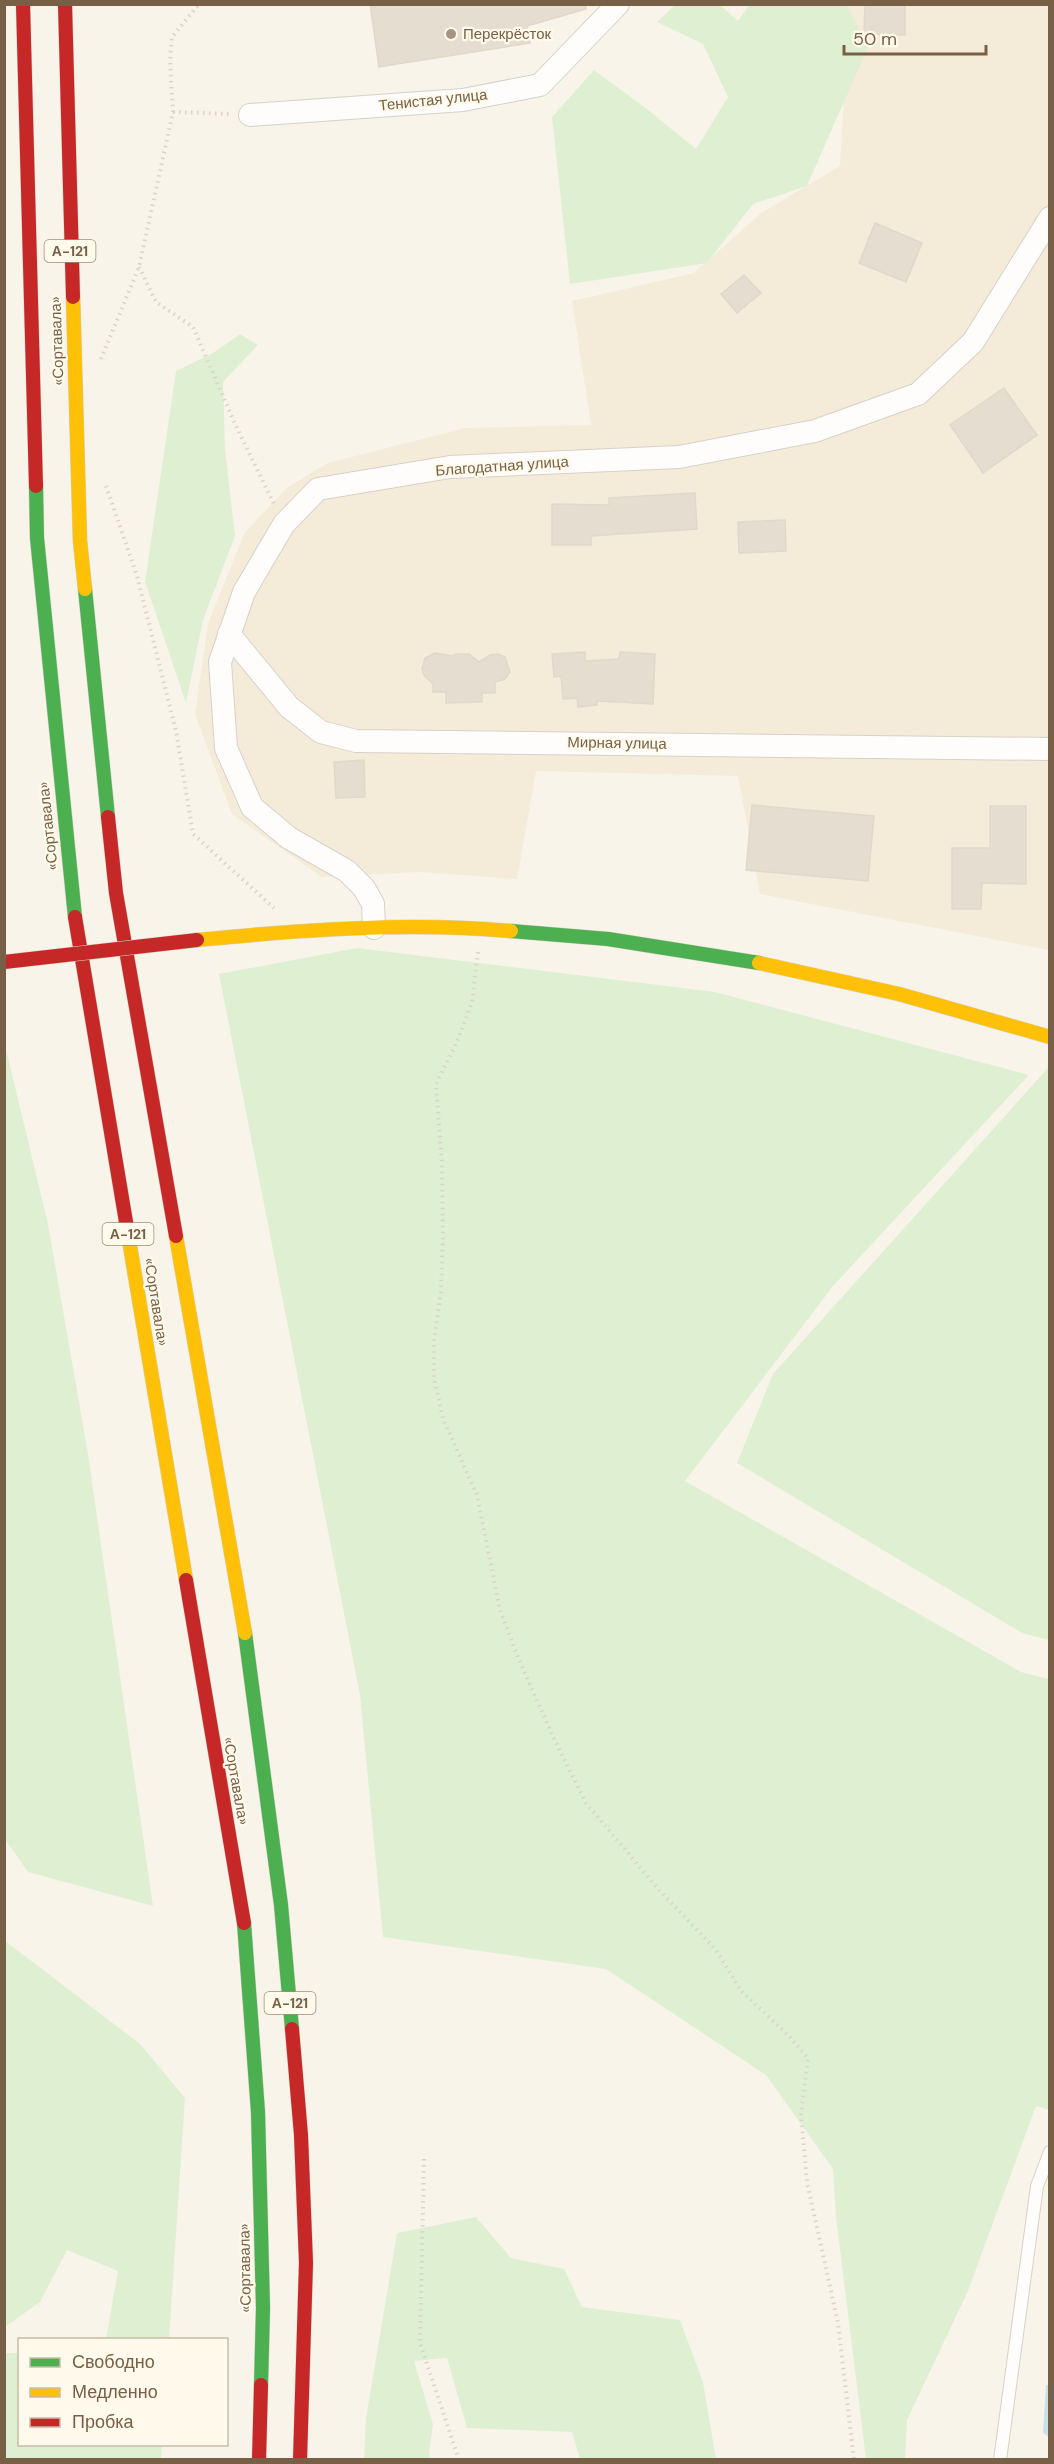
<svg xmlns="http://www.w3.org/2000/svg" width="1054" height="2464" font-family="'DM Sans',sans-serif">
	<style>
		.residential { fill: #f4ecd9 }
		.green { fill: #dff0d2 }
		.water { fill: #cae1e9 }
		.building { fill: #e5ddd0; stroke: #e1d8cb; stroke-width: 1.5 }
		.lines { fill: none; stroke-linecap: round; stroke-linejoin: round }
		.lane-casing { stroke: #d7d1c8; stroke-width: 14 }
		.street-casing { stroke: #d7d1c8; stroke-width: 24 }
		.fast-casing { stroke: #d8d1c7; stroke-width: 15 }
		.slow-casing { stroke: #d8d1c7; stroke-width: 15 }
		.jam-casing { stroke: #d8d1c7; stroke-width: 15 }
		.path { stroke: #dad4cb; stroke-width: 4; stroke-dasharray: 1.5 4.5; stroke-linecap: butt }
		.lane { stroke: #fefdfc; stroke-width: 12 }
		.street { stroke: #fefdfc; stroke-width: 22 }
		.fast { stroke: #4caf50; stroke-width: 14 }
		.slow { stroke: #ffc107; stroke-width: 14 }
		.jam { stroke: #c62828; stroke-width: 14 }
		.jam-bridge-casing { stroke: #d8d1c7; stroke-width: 15; stroke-linecap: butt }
		.jam-bridge { stroke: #c62828; stroke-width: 14 }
		.poi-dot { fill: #a59480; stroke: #fffaeb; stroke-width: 2 }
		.labels { text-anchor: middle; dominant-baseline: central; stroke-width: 4.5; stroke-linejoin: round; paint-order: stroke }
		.shield { fill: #fffaeb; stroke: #a08e78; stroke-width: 1.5 }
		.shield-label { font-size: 14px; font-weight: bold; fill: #786047 }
		.poi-label { font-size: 15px; fill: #786047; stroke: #fffaeb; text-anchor: start }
		.street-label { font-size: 15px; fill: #786047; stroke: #fffaeb }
	</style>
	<rect width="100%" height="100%" fill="#f8f4e9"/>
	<path class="residential" d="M849,5H1049V950L760,894L738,776L536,771L517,879L420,872L322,877L232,814L195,714L208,623L245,532L288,487L328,463L465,428L591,425L572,301L694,273L761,213L840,166Z"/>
	<g class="green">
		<path d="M675,5H720L738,21L749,5H847L868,47L807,186L753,204L707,263L570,284L552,117L594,70L647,109L696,149L728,97L703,44L657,22Z"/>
		<path d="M240,334L258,345L223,382L225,449L235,536L203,620L186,703L145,582L176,371L213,353Z"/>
		<path d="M357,948L715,992L1029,1075L833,1286L685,1481L1021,1672L1049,1679V2110L1036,2106L968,2291L907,2420L905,2459H866L836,2217L833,2169L766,2075L606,1969L383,1937L360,1695L219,974Z"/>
		<path d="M4,1041L48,1224L88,1454L153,1906L28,1872L5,1839Z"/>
		<path d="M1048,1068H1050L1049,1640L1022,1633L737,1463L773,1374Z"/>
		<path d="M4,1940L140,2044L185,2098L169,2339H106L118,2271L67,2250L40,2302L5,2327Z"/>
		<path d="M476,2217L511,2258L564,2269L582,2307L680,2320L703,2382L716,2459H580L572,2432L467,2428L447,2358L414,2361L433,2424L429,2454L431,2459H364L366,2418L397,2233Z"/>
		<path d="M5,2353H19L20,2444L162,2445L161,2459H5Z"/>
	</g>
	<path class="water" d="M1046,2385H1049V2437L1043,2433Z"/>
	<g class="building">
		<path d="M370,4H586V9L527,26L530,43L379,67Z"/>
		<path d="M865,4H905V35L864,34Z"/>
		<path d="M875,223L922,243L906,282L859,263Z"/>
		<path d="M744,275L761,293L737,313L721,294Z"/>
		<path d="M1004,388L1037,435L983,473L950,425Z"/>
		<path d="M695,493L697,529L591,536V545H552V504L609,505V498Z"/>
		<path d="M785,520L786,551L739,553L738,522Z"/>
		<path d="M585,652V661L619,659L620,652L655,654L653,704L597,701V705L578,707L577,698L563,699L561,676L554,677L552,654Z"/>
		<path d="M435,653L453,656L456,654H469L479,662L490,655L498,654L505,657L510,672L505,679L495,682V693H482V702L446,703V692H433V684L424,675L422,669L425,658Z"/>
		<path d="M364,760L365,797L336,798L334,762Z"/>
		<path d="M752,805L874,816L868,881L746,870Z"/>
		<path d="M990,806H1026V884L982,883L981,909H952V848H990Z"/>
	</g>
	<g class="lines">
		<g class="lane-casing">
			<path id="lane" d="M1000,2460L1037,2186L1050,2152"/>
		</g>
		<g class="street-casing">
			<g id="street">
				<path d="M250,115L463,100L540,85L618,4"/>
				<path d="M229,634L289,707L321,732L356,741L1050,749"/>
				<path d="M374,928L373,904L364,888L347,871L289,838L252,807L226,748L220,662L244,592L284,524L318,489L450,467L679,457L815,431L918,394L973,342L1050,218"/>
			</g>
		</g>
		<g class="fast-casing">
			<g id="fast">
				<path d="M36,486L37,538L75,917"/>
				<path d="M85,589L108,817"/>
				<path d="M511,931L608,939L759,963"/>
				<path d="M245,1633L281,1905L292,2029"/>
				<path d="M244,1923L258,2112L263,2308L261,2385"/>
			</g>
		</g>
		<g class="slow-casing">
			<g id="slow">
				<path d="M73,297L80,541L85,589"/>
				<path d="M197,940C301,930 406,922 511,931"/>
				<path d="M759,963L899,994L1050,1037"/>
				<path d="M126,1222L186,1580"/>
				<path d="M176,1236L245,1633"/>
			</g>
		</g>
		<g class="jam-casing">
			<g id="jam">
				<path d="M23,4L36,486"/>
				<path d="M65,4L73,297"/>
				<path d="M108,817L116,893L176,1236"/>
				<path d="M75,917L126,1222"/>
				<path d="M186,1580L244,1923"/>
				<path d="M292,2029L301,2135L306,2263L300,2460"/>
				<path d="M259,2460L261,2385"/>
			</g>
		</g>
		<g class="path">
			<path d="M173,112L232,114"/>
			<path d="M139,267L156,302L193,327L235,424L275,506"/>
			<path d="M101,359L139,267L173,112L170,62L172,37L199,4"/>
			<path d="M106,486L137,576L176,731L193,834L274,908"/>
			<path d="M478,952L472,1002L457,1042L436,1084L442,1164L443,1237L441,1291L434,1341V1377L443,1419L477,1495L500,1610L517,1655L555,1741L586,1803L660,1891L716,1950L741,1991L788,2035L808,2058L801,2114L807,2182L838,2323L854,2460"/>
			<path d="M424,2159L420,2343L459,2460"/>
		</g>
		<use href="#lane" class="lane"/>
		<use href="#street" class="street"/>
		<use href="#fast" class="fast"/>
		<use href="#slow" class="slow"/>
		<use href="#jam" class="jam"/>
		<g class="jam-bridge-casing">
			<path id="jam-bridge" d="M4,962L197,940"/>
		</g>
		<use href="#jam-bridge" class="jam-bridge"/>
	</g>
	<circle class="poi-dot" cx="451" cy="34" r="6"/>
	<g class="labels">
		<g class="shield">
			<rect x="44.5" y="240" width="51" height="22" rx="4.5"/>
			<rect x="102.5" y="1223" width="51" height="22" rx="4.5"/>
			<rect x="264.5" y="1992" width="51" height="22" rx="4.5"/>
		</g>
		<g class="shield-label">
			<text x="70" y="251">А-121</text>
			<text x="128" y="1234">А-121</text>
			<text x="290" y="2003">А-121</text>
		</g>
		<g class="poi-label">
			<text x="463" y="34">Перекрёсток</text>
		</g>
		<g class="street-label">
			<text transform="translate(433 100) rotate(-6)">Тенистая улица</text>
			<text transform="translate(57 341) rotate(-92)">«Сортавала»</text>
			<text transform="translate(502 466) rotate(-4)">Благодатная улица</text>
			<text transform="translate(617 743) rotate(1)">Мирная улица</text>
			<text transform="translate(48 826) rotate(-96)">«Сортавала»</text>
			<text transform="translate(156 1302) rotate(81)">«Сортавала»</text>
			<text transform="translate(236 1781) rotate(80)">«Сортавала»</text>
			<text transform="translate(245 2268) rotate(-91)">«Сортавала»</text>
		</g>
	</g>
	<rect width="1054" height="2464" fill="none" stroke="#786047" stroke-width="12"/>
	<rect x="18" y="2338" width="210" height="108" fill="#fffaeb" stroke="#c9bca9" stroke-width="1.5"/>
	<rect x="30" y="2358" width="30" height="9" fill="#4caf50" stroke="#c9bca9" stroke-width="1.5"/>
	<text x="72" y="2368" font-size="18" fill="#786047">Свободно</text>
	<rect x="30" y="2388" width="30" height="9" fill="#ffc107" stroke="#c9bca9" stroke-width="1.5"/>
	<text x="72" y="2398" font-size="18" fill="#786047">Медленно</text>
	<rect x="30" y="2418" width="30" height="9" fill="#c62828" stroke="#c9bca9" stroke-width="1.5"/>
	<text x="72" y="2428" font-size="18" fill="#786047">Пробка</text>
	<path d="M844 45v9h142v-9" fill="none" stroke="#786047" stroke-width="3"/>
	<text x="853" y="45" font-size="18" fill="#786047" stroke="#fffaeb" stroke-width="4.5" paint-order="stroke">50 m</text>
</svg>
